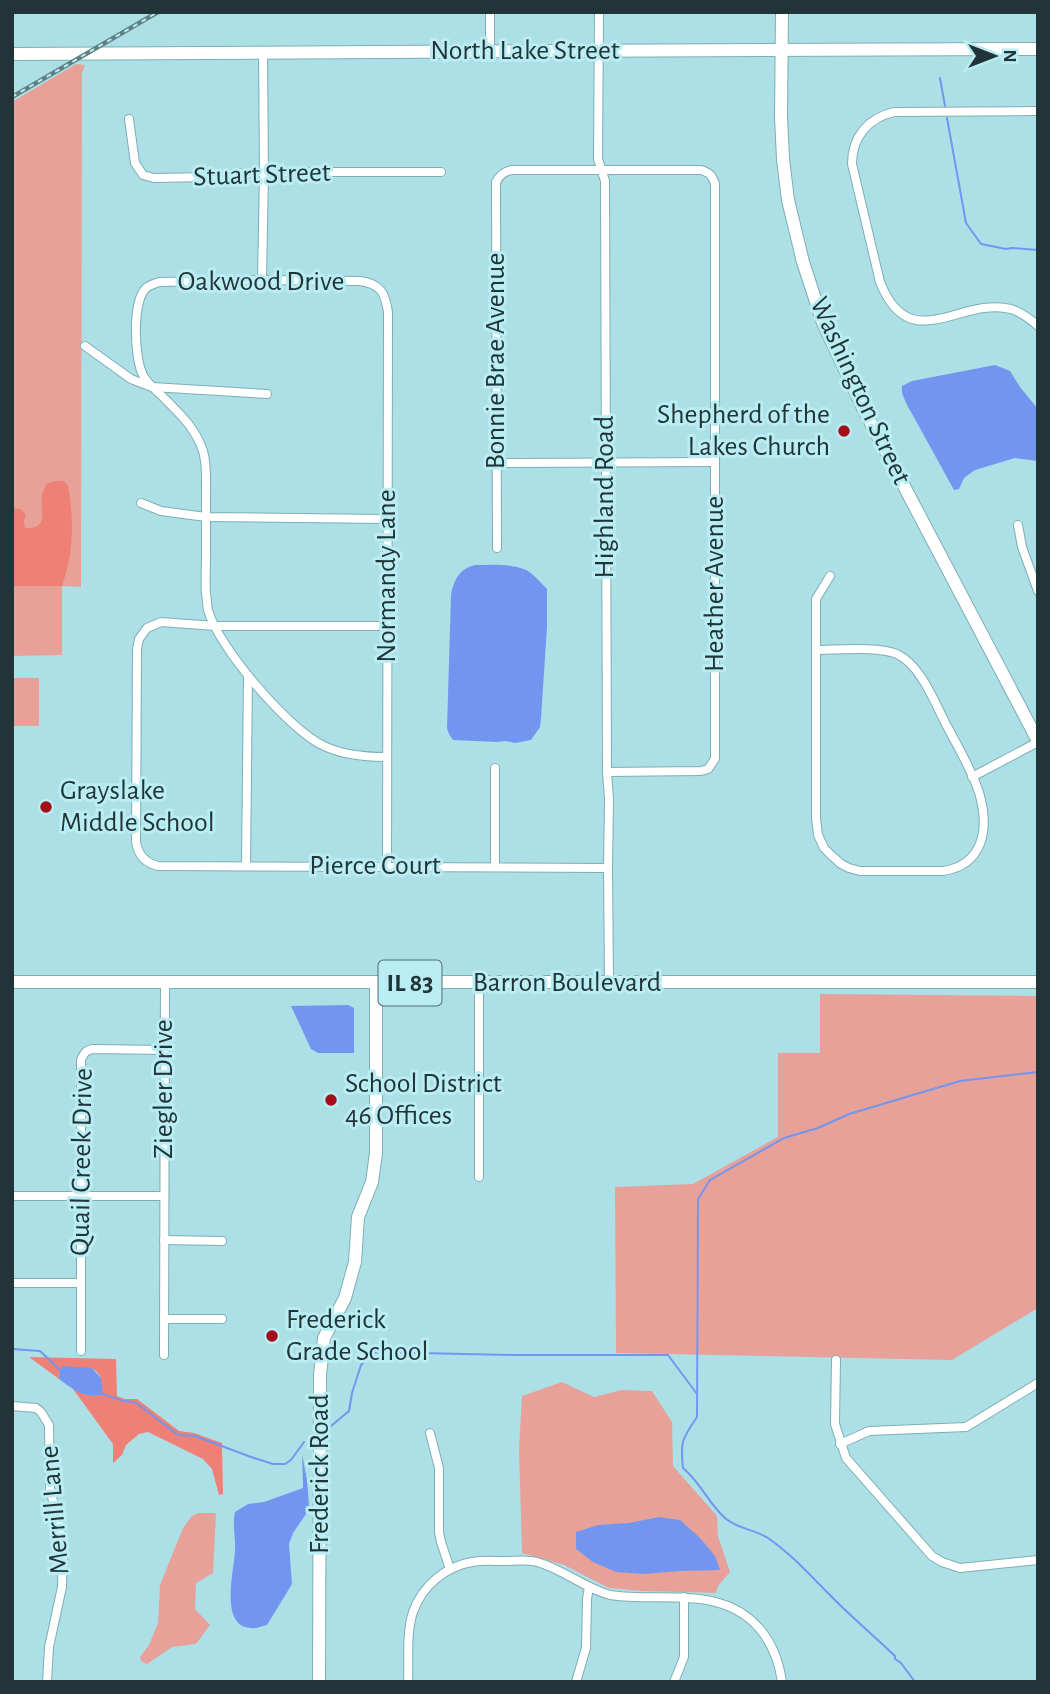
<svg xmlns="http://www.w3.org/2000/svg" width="1050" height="1694" font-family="'Alegreya Sans',sans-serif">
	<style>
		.green { fill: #e7a199 }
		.forest { fill: #ef8076 }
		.water { fill: #7296ef }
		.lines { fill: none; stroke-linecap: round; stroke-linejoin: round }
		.stream { stroke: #7296ef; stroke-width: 2 }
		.street-casing { stroke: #7daeb4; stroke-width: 10 }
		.secondary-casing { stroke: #7daeb4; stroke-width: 14 }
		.primary-casing { stroke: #7daeb4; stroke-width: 14 }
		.street { stroke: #fff; stroke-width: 8 }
		.secondary { stroke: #fff; stroke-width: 12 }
		.primary { stroke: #fff; stroke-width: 12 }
		.rail-casing { stroke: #5e8084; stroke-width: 4.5 }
		.rail { stroke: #baedf3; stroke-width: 2; stroke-dasharray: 5; stroke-linecap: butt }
		.poi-dot { fill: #a50d18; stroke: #baedf3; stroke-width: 2.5 }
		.labels { text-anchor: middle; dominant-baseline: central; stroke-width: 6; stroke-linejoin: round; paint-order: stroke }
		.shield { fill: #baedf3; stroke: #4f6c70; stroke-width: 2 }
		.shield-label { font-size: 26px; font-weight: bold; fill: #213538 }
		.street-label { font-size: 28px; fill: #213538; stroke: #baedf3 }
		.poi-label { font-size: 28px; fill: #213538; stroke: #baedf3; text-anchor: start }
	</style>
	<rect width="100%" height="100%" fill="#ade0e6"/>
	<g class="green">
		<path d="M76,64L85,65L82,73L81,587L62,586V655L12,656V102Z"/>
		<rect x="12" y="678" width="27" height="48"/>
		<path d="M820,994L1038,996V1308L952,1360L616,1353L615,1187L693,1184L778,1137V1053H820Z"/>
		<path d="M562,1382L594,1397L622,1390L652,1391L672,1422L673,1466L717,1516L718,1536L730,1572L718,1586L716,1593L642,1591L609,1588L564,1565L522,1553L519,1448L522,1396Z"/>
		<path d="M198,1513H216L213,1573L196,1583L195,1609L210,1625L196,1644L172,1647L147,1664L141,1661L140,1657L149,1645L158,1623L160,1585L183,1528L192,1516Z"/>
	</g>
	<g class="forest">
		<path d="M55,481H63L68,485C74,520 74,552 62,586H12V508L21,509L26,515L24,521L25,528C51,530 39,509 42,495C42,494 46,485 46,484Z"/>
		<path d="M29,1357L116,1359L117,1396L125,1399H137L179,1431L194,1433L222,1443L223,1494L219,1495L212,1469L203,1459L148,1432L139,1434L126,1445L122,1455L113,1463V1444L73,1389L87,1395L97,1396L101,1378L97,1372L92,1368L60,1371L59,1379Z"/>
	</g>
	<g class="water">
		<path d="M995,365L1010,371L1020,387L1038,409V461L1015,458L975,470L964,478L959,489L954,490L906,403L902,393V386L912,381Z"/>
		<path d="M475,565C491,565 511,563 526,570C534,574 540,582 547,589V627L541,718L540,727L531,740L515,743L506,741L497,742L453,740L449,734L447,728L451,595C454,580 459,569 475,565Z"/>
		<path d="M348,1005L354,1008V1053H318L311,1049L291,1006Z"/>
		<path d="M63,1366L92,1368L101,1378L103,1394C87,1401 71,1388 59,1379L60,1370Z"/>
		<path d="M302,1454L307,1480L309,1505L306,1514L293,1533L289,1544L292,1584L267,1625C262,1626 257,1629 251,1628C219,1627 234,1571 235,1551C236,1537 232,1527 235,1512L248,1504L264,1502L303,1488Z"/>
		<path d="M659,1517L680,1520L701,1539L715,1556L720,1570L681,1571L643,1574L616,1572L593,1562L576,1549V1532L598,1525L629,1523Z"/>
	</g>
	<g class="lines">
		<g class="stream">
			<path d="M940,78L945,106"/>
			<path d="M947,118L966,223L981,244L1006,249L1012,248L1038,250"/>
			<path d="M12,1349L40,1351L60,1370"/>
			<path d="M103,1394L123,1401L135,1402L178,1435L195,1436L251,1457L273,1464H285L291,1460L304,1442"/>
			<path d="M331,1426L349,1411L352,1393L361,1365L373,1352L515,1355H668L697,1394"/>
			<path d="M915,1682L901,1663L895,1659V1656C873,1635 849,1615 828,1593C809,1574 791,1554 768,1538C754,1529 737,1529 725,1518C709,1504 701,1483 683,1468C680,1442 682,1439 697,1417L698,1199L710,1180L784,1138L818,1128L849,1114L960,1081L1038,1072"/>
		</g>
		<g class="street-casing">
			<g id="street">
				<path d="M599,12L598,159L605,181L607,772L609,799L608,868L609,983"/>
				<path d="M490,51V12"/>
				<path d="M1038,111L894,112C868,118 852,137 852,164L880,282C910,358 960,296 1011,309C1021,312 1030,319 1038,326"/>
				<path d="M129,119L135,163L143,175L154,178L211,177L231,174L264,172H441"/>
				<path d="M262,280L264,172L263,52"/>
				<path d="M85,346L131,379L152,387L267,394"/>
				<path d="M497,463L715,462"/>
				<path d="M141,503L161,511L206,517L387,519"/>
				<path d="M1018,525L1022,547L1038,591"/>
				<path d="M497,548L496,182C500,175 504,171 512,170H701C710,173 712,175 715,184V759L708,769L701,771L607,772"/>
				<path d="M387,626H215L161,622L147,628L139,639L137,649L136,842C138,854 145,863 158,866L608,868"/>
				<path d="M816,650C836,650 879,646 897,654C922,666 935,704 948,728C958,747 975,776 980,796C989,830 983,865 943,871H860L849,868L841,864L831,855L824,848L818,835L816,818V599L830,576"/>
				<path d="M386,757C365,757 343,755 324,746C289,730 218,647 208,610C207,605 207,599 206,594C205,582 206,569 206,557C206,536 206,514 206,493C206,480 207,464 203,451C195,427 179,413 162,396C156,390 148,384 144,377C134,361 132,304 145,289C149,285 154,284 159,282L262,280L360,281C381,284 385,293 388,312L387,866"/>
				<path d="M972,777L1038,742"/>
				<path d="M246,866L248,676"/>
				<path d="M495,867V768"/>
				<path d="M479,983V1177"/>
				<path d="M12,1196H164"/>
				<path d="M164,1240L222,1241"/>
				<path d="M12,1283H80"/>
				<path d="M164,1319H222"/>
				<path d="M81,1351V1060C84,1053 86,1050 93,1049L164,1050"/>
				<path d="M164,1355L165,982"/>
				<path d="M836,1360L835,1424L846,1458L932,1556L942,1562L960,1568L1038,1560"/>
				<path d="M12,1406L36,1408L41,1412L49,1425L50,1490L59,1522L63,1547L62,1587L49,1647L47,1682"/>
				<path d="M430,1433L439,1468V1532L441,1542L450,1569"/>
				<path d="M840,1444L869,1431L966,1427L1038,1383"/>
				<path d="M408,1682C409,1659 406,1633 413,1612C422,1586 446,1566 472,1562C483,1560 494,1561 504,1561C515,1561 526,1559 537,1562C563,1569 584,1588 610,1595C661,1603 720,1584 759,1628C773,1644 779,1661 782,1682"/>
				<path d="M576,1682L586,1648L587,1599L589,1587"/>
				<path d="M674,1682L684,1657V1597"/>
			</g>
		</g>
		<g class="secondary-casing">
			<g id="secondary">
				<path d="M782,12L781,117L783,159L788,200L803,262L823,323L863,408L1038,741"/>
				<path d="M12,54C354,50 696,51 1038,49"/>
				<path d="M319,1682L320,1375L324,1338L345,1298L355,1262L358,1217L372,1182L376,1153V983"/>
			</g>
		</g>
		<g class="primary-casing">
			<path id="primary" d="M12,982H1038"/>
		</g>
		<use href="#street" class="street"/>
		<use href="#secondary" class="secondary"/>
		<use href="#primary" class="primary"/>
		<g class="rail-casing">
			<path id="rail" d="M12,97L158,12"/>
		</g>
		<use href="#rail" class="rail"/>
	</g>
	<g class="poi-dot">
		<circle cx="844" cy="431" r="7"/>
		<circle cx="46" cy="807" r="7"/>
		<circle cx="331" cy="1100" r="7"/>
		<circle cx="272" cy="1336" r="7"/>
	</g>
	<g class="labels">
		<rect class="shield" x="378.5" y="960.5" width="63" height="45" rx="5"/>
		<g class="shield-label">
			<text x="410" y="983">IL 83</text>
		</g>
		<g class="street-label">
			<text x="525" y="51">North Lake Street</text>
			<text transform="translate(262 175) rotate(-2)">Stuart Street</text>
			<text x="261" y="282">Oakwood Drive</text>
			<text transform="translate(496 361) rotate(-90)">Bonnie Brae Avenue</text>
			<text transform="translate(860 391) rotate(65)">Washington Street</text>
			<text transform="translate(605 497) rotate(-90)">Highland Road</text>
			<text transform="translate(387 576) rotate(-90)">Normandy Lane</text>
			<text transform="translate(715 584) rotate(-90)">Heather Avenue</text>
			<text x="375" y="866">Pierce Court</text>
			<text x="567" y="983">Barron Boulevard</text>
			<text transform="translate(164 1089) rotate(-90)">Ziegler Drive</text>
			<text transform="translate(82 1162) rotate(-89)">Quail Creek Drive</text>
			<text transform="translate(320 1474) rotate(-90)">Frederick Road</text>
			<text transform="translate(55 1510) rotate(-95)">Merrill Lane</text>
		</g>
		<g class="poi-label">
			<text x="830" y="415" text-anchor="end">Shepherd of the<tspan x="830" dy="32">Lakes Church</tspan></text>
			<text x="60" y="791">Grayslake<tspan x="60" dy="32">Middle School</tspan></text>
			<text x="345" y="1084">School District<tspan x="345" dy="32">46 Offices</tspan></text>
			<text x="286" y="1320">Frederick<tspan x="286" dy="32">Grade School</tspan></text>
		</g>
	</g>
	<rect width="1050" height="1694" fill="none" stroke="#213538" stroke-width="28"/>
	<g transform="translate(994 56) rotate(90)" stroke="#baedf3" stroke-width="5" paint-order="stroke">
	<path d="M0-5L12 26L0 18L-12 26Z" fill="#213538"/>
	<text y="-10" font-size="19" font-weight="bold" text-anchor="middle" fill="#213538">N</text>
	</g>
</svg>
